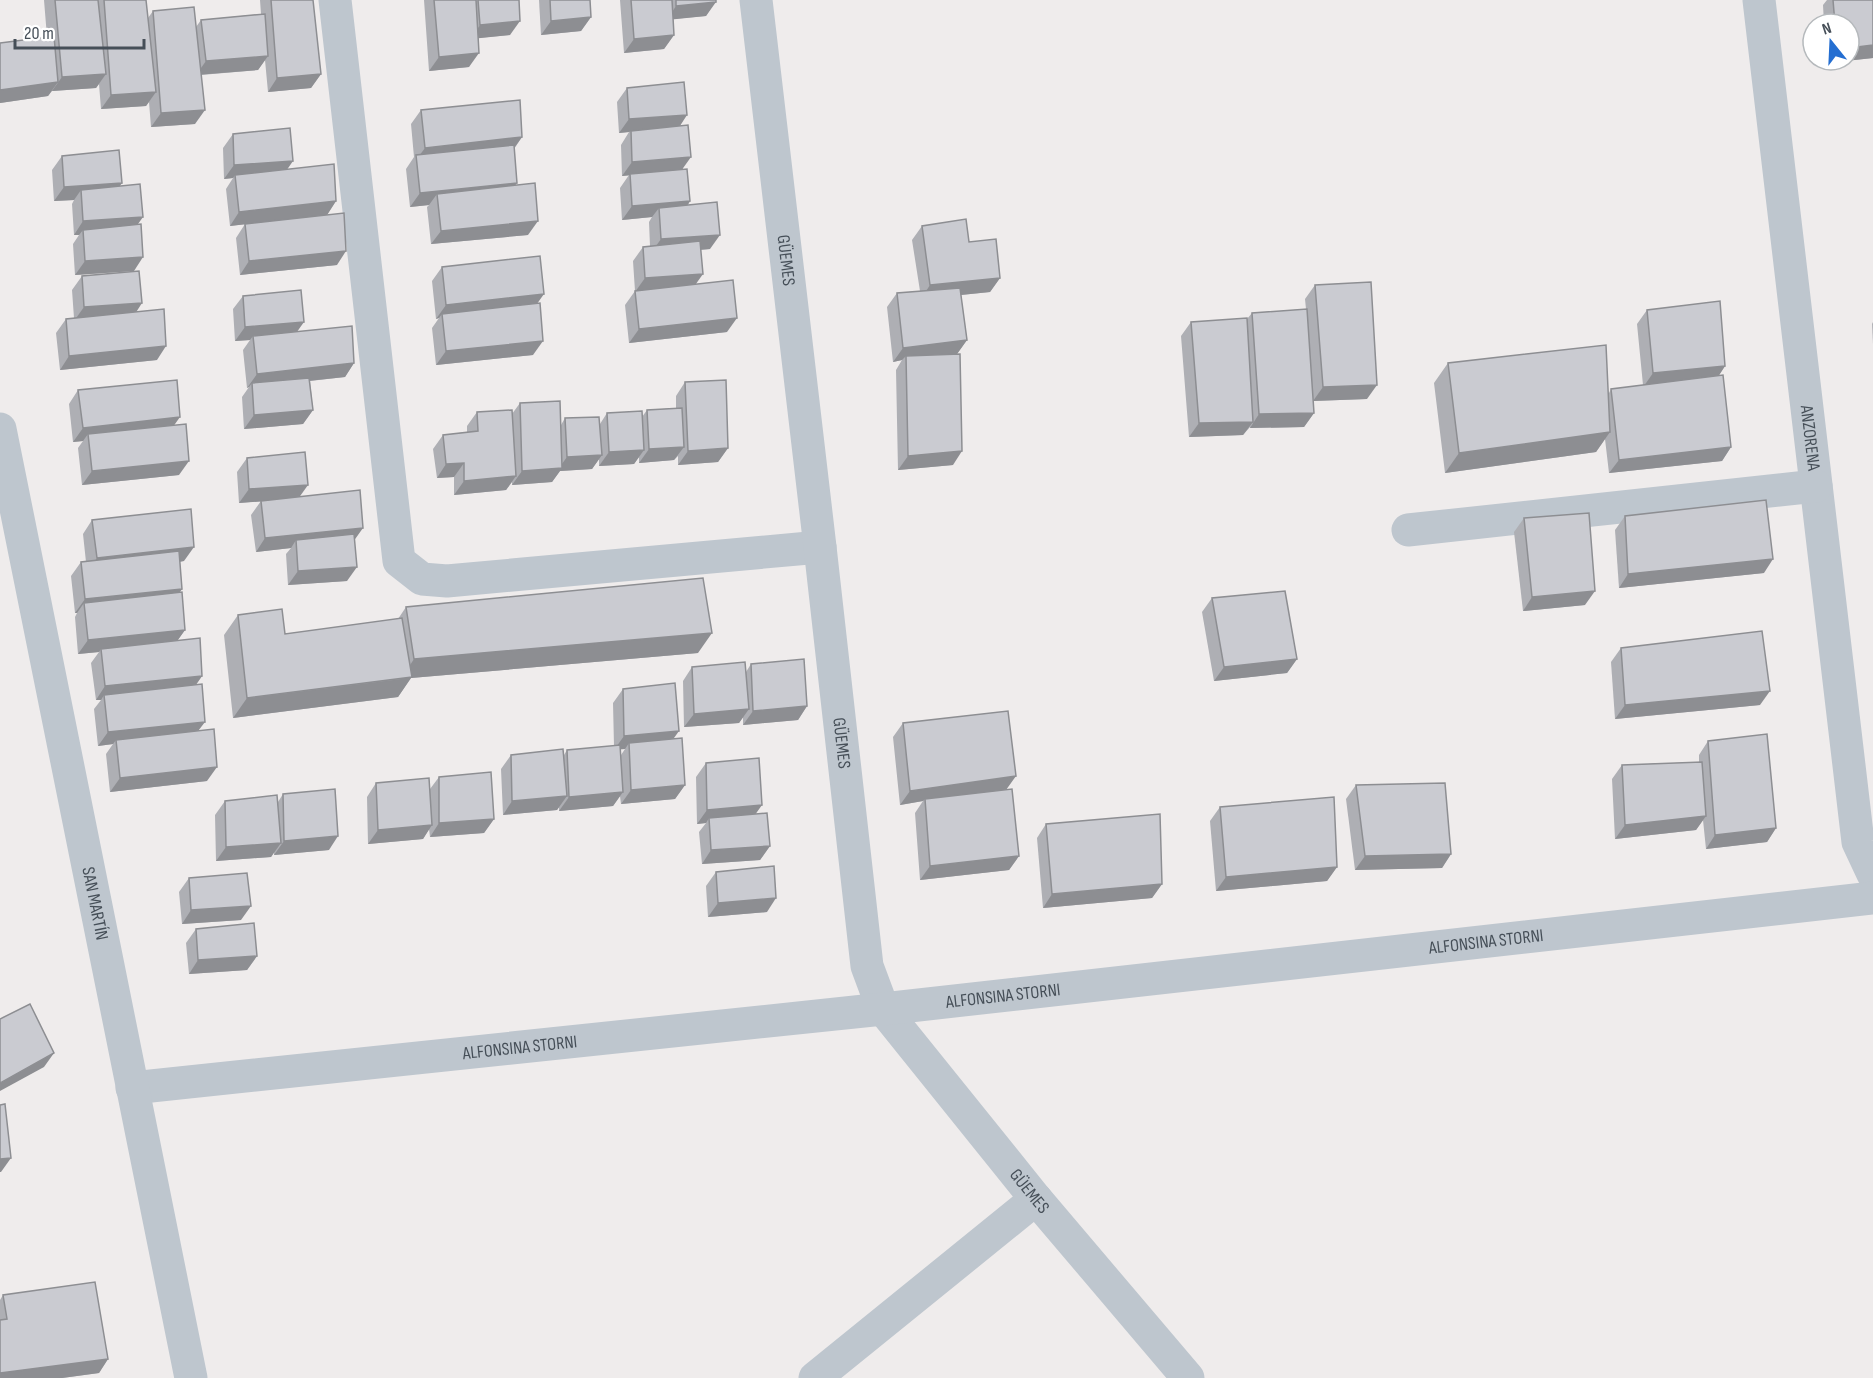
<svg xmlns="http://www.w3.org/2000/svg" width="1873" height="1378" font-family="'Sofia Sans Condensed',sans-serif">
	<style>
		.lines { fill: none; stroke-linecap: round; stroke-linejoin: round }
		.minor { stroke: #bec6ce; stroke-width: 33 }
		.tertiary { stroke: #bec6ce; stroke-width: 33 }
		.wall { fill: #aeafb4; fill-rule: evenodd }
		.shaded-wall { fill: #8d8e92 }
		.building { fill: #cacbd1; stroke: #8d8e92; stroke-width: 1.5 }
		.labels { text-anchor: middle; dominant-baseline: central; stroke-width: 4.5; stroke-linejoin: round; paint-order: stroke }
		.street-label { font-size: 18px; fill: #464f58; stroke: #fff }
	</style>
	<rect width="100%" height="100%" fill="#efecec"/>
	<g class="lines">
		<g class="minor">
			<path d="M335,0L399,561L422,579L447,581L820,547"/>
			<path id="s1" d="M756,0L820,547L867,966L883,1009L1036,1199L1188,1378"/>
			<path id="s2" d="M1759,0L1858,842L1873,874"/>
			<path d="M1408,530L1816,486"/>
			<path id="s3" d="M132,1088L883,1009L1873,898"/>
			<path d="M815,1378L1036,1199"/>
		</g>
		<path class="tertiary" id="s4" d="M0,429L191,1378"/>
	</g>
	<g class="wall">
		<path d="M44,0H146L148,18L153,11L196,27L201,20L261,14L260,0H313L321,74L311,88L268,92L265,60L258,70L201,75L195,124L151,127L149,102L146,106L101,109L99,84L96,88L52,91L48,96L0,103V43L47,37Z"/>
		<path d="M424,0H519L510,35L478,38L469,67L429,71Z"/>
		<path d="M539,0H590L591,17L581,31L541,35Z"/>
		<path d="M620,0H716L706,16L673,19L674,35L664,49L624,53Z"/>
		<path d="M1827,0H1873V58L1827,63L1826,60H1849V24H1824L1823,5Z"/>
		<path d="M627,88L680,126L683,170L690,201L688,205L710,249L701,250L696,285L727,332L629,343L625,305L635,291L633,261L643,247L650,246L649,222L652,217L622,220L620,188L629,175L622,176L621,145L629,132L619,133L617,102Z"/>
		<path d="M421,110L522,137L514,149L515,185L528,235L431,244L427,207L429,205L410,207L406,169L414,157L411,124Z"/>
		<path d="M233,134L336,201L327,215L337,265L240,275L236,238L245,224L262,222L230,226L226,189L233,178L224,179L223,148Z"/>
		<path d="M62,156L120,186L138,224L134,271L75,275L73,244L79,235H74L72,204L74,200L54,201L52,170Z"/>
		<path d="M922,226L969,242L1000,278L990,292L961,295L967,340L957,354L953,465L898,470L896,370L902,360L893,362L887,307L897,293L920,291L912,240Z"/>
		<path d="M442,267L537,304L533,355L436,365L432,328L439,318L436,319L432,281Z"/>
		<path d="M82,276L136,312L157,360L60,370L56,333L66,319L74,318L72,290Z"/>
		<path d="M1315,285L1367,399L1313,401L1311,374L1314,413L1304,427L1250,428V427L1243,435L1189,437L1181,336L1191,322L1247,319L1252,313L1306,309L1305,299Z"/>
		<path d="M243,296L297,331L354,363L345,377L310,381L313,410L303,424L244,429L242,397L249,387L247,388L243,350L250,340L235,341L233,309Z"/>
		<path d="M1647,310L1725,366L1719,375L1731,447L1722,461L1609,473L1605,439L1596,452L1445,473L1434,383L1448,363L1609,393L1611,389L1643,385L1637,324Z"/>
		<path d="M1873,322V344L1872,324Z"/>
		<path d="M685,382L728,448L718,462L678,465V456L674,460L639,463V457L634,464L599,466V459L592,469L560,471L552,482L512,485V482L506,490L454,495V477L437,478L433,449L443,435L467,432V426L477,412L512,414L520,403L561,425L565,418L600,424L607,413L642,417L647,410L676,408V396Z"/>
		<path d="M78,390L174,425L179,475L82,485L78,448L83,441L73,442L69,404Z"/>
		<path d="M247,458L299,497L354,540L347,581L288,585L286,554L291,548L256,552L251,515L261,501L239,503L237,472Z"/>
		<path d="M1625,516L1764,573L1619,588L1615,530Z"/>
		<path d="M1524,518L1585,605L1523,611L1514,532Z"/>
		<path d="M92,520L184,561L180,562L182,589L180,592L185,630L177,641L202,676L196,685L198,731L207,781L110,792L106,754L113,744L98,746L94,709L101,700H96L91,663L99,652L78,654L75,617L77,613H75L71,576L81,562H86L83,534Z"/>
		<path d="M1212,598L1297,659L1287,673L1214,681L1202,612Z"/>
		<path d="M406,607L698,653L411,678L398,697L233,718L224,635L238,615L285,634L398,619Z"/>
		<path d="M1621,648L1760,705L1615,719L1611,662Z"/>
		<path d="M751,664L807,706L798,720L743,725V717L739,723L684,727L683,681L692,667L746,672Z"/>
		<path d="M623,689L674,739L685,785L675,799L621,804L620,796L613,806L559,811V807L557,810L503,815L501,769L511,755H564L567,750L614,746L613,703ZM620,749H625L621,755Z"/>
		<path d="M903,723L1006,789L1019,856L1009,870L920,880L915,813L923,801L900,805L893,737Z"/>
		<path d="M1708,741L1776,828L1767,842L1706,849L1703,820L1696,830L1615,839L1612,779L1622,765L1699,762V755Z"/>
		<path d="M706,763L756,814L770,846L760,860L702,864L699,832L706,823L697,824L696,777Z"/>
		<path d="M439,777L494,819L484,833L430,837L429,829L423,839L368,844L367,797L376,783L430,789Z"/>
		<path d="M1356,785L1451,854L1442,868L1355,870L1346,799Z"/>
		<path d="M283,794L329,850L274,855V852L271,857L216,861L215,815L225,801L278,802Z"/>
		<path d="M1220,807L1337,867L1327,881L1216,891L1210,821Z"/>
		<path d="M1046,824L1162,884L1152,898L1043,908L1037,838Z"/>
		<path d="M716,872L767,912L708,917L706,886Z"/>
		<path d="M189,878L241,920L182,924L179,892Z"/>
		<path d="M196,929L257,956L247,970L189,974L186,943Z"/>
		<path d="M3,1295L108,1359L99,1373L62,1378H0V1300Z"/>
	</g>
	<g class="shaded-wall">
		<path d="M716,2L706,16L667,20L676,6Z"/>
		<path d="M591,17L581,31L541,35L551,21Z"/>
		<path d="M520,21L510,35L471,39L480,25Z"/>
		<path d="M674,35L664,49L624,53L634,39Z"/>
		<path d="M1873,45V58L1827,63L1829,60H1849V48Z"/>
		<path d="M479,53L469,67L429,71L439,57Z"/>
		<path d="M268,56L258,70L196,75L206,61Z"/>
		<path d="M106,74L96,88L52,91L62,77Z"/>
		<path d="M321,74L311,88L268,92L277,78Z"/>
		<path d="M58,82L48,96L0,103V90Z"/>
		<path d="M156,92L146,106L101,109L111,95Z"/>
		<path d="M205,110L195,124L151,127L161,113Z"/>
		<path d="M687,115L678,129L631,131L629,132L619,133L629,119Z"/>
		<path d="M522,137L512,151L416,160L425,148Z"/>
		<path d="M691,157L681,171L622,176L632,162Z"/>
		<path d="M293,161L284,174L235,175L233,178L224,179L234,165Z"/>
		<path d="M122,183L112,197L81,190L74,200L54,201L64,187Z"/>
		<path d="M517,183L507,197L437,194L429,205L410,207L420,193Z"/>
		<path d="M336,201L327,215L230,226L239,212Z"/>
		<path d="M690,201L681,215L659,208L652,217L622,220L632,206Z"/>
		<path d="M143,217L133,231L83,230L79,235H74L83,221Z"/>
		<path d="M538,221L528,235L431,244L441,231Z"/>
		<path d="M720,235L710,249L651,253L661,239Z"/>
		<path d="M346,251L337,265L240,275L249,261Z"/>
		<path d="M143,257L134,271L75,275L85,261Z"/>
		<path d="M703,274L693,288L635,292L645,278Z"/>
		<path d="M1000,278L990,292L921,299L930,285Z"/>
		<path d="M544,294L534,308L442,314L439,318L436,319L446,305Z"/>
		<path d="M142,303L133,317L74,321L84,307Z"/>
		<path d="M737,318L727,332L629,343L639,329Z"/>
		<path d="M304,322L294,336H253L250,340L235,341L245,327Z"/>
		<path d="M967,340L957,354L906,356L902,360L893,362L903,348Z"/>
		<path d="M543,341L533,355L436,365L446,351Z"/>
		<path d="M166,346L157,360L60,370L69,356Z"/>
		<path d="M354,363L345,377L252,387V383L249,387L247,388L257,374Z"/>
		<path d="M1725,366L1716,380L1644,386L1653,373Z"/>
		<path d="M1377,385L1367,399L1313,401L1323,387Z"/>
		<path d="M313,410L303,424L244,429L254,415Z"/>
		<path d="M1314,413L1304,427L1250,428L1259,414Z"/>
		<path d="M180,417L170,431L88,434L83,441L73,442L83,428Z"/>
		<path d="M1253,422L1243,435L1189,437L1199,423Z"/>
		<path d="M1610,432L1596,452L1445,473L1459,453Z"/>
		<path d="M684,447L674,460L639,463L649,449Z"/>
		<path d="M1731,447L1722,461L1609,473L1619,460Z"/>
		<path d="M728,448L718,462L678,465L688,451Z"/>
		<path d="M644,450L634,464L599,466L609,452Z"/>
		<path d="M962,451L953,465L898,470L908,456Z"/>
		<path d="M602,455L592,469L560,471L552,482L512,485L522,471L559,468L567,457Z"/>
		<path d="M189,461L179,475L82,485L92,471Z"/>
		<path d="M464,463L454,477L437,478L446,464Z"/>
		<path d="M516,476L506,490L454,495L464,481Z"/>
		<path d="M308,485L298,499L239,503L249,489Z"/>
		<path d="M363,528L353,542L296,540L291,548L256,552L265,538Z"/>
		<path d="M194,547L184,561L87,572L97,558Z"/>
		<path d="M1773,559L1764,573L1619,588L1628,574Z"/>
		<path d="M357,567L347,581L288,585L298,571Z"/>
		<path d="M182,589L172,603H84L77,613H75L85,599Z"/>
		<path d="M1595,591L1585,605L1523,611L1532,597Z"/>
		<path d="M185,630L175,644L101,649L99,652L78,654L88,640Z"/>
		<path d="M712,633L698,653L411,678L398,697L233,718L247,698L401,679L414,659Z"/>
		<path d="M1297,659L1287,673L1214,681L1224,667Z"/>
		<path d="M202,676L192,690L104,695L101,700H96L105,686Z"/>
		<path d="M1770,691L1760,705L1615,719L1625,705Z"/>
		<path d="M807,706L798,720L743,725L753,711Z"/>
		<path d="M749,709L739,723L684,727L694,714Z"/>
		<path d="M205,722L195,735L116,740L113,744L98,746L108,732Z"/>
		<path d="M679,731L669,745L629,743L625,749L614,750L624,736Z"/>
		<path d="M217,767L207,781L110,792L120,778Z"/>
		<path d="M1016,776L1006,790L925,799L923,801L900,805L910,791Z"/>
		<path d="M685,785L675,799L621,804L631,790Z"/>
		<path d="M623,792L613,806L559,811L569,797Z"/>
		<path d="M567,796L557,810L503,815L512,801Z"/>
		<path d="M762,805L752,819L709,818L706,823L697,824L707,810Z"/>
		<path d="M1706,816L1696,830L1615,839L1625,825Z"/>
		<path d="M494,819L484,833L430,837L439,823Z"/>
		<path d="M432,825L423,839L368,844L378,830Z"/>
		<path d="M1776,828L1767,842L1706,849L1715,835Z"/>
		<path d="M338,836L329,850L274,855L284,841Z"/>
		<path d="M281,843L271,857L216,861L226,847Z"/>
		<path d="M770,846L760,860L702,864L711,850Z"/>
		<path d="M1451,854L1442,868L1355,870L1365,856Z"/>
		<path d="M1019,856L1009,870L920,880L930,866Z"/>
		<path d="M1337,867L1327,881L1216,891L1226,877Z"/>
		<path d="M1162,884L1152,898L1043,908L1052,894Z"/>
		<path d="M776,898L767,912L708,917L718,903Z"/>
		<path d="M251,906L241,920L182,924L191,910Z"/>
		<path d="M257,956L247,970L189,974L198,960Z"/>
		<path d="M54,1053L44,1067L0,1091V1083Z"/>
		<path d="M11,1158L1,1172H0V1159Z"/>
		<path d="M108,1359L99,1373L62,1378H0V1373Z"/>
	</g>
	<g class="building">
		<path d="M55,0H98L106,74L62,77Z"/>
		<path d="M104,0H146L156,92L111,95Z"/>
		<path d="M271,0H313L321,74L277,78Z"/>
		<path d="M434,0H476L479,53L439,57Z"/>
		<path d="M478,0H519L520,21L480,25Z"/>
		<path d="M550,0H590L591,17L551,21Z"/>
		<path d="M631,0H672L674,35L634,39Z"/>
		<path d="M676,0H716V2L676,6Z"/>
		<path d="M1833,0H1873V45L1849,48V24H1835Z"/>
		<path d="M194,7L205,110L161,113L153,11Z"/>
		<path d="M265,14L268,56L206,61L201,20Z"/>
		<path d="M54,36L58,82L0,90V43Z"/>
		<path d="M684,82L687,115L629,119L627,88Z"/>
		<path d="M520,100L522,137L425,148L421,110Z"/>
		<path d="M688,125L691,157L632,162L631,131Z"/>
		<path d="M290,128L293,161L234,165L233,134Z"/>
		<path d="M514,145L517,183L420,193L416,155Z"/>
		<path d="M119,150L122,183L64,187L62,156Z"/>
		<path d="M334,164L336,201L239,212L235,175Z"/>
		<path d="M687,169L690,201L632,206L630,174Z"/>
		<path d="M535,183L538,221L441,231L437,194Z"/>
		<path d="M140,184L143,217L83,221L81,190Z"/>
		<path d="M717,202L720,235L661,239L659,208Z"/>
		<path d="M344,213L346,251L249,261L245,224Z"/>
		<path d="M966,219L969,242L996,239L1000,278L930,285L922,226Z"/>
		<path d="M141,224L143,257L85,261L83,230Z"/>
		<path d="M700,241L703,274L645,278L643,247Z"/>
		<path d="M540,256L544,294L446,305L442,267Z"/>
		<path d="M139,271L142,303L84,307L82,276Z"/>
		<path d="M733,280L737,318L639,329L635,291Z"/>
		<path d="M1371,282L1377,385L1323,387L1315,285Z"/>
		<path d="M960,288L967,340L903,348L897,293Z"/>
		<path d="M301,290L304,322L245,327L243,296Z"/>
		<path d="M1720,301L1725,366L1653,373L1647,310Z"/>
		<path d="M540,303L543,341L446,351L442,314Z"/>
		<path d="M164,309L166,346L69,356L66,319Z"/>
		<path d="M1307,309L1314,413L1259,414L1252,313Z"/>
		<path d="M1247,318L1253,422L1199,423L1191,322Z"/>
		<path d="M352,326L354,363L257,374L253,336Z"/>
		<path d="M1606,345L1610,432L1459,453L1448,363Z"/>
		<path d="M960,354L962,451L908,456L906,356Z"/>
		<path d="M1723,375L1731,447L1619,460L1611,389Z"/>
		<path d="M309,378L313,410L254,415L252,383Z"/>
		<path d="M177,380L180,417L83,428L78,390Z"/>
		<path d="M726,380L728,448L688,451L685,382Z"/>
		<path d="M560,401L562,468L522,471L520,403Z"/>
		<path d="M682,408L684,447L649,449L647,410Z"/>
		<path d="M512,410L516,476L464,481V463L446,464L443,435L478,431L477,412Z"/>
		<path d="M642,411L644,450L609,452L607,413Z"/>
		<path d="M599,417L602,455L567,457L565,418Z"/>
		<path d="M186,424L189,461L92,471L88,434Z"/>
		<path d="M305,452L308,485L249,489L247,458Z"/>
		<path d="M360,490L363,528L265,538L261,501Z"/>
		<path d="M1766,500L1773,559L1628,574L1625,516Z"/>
		<path d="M191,509L194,547L97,558L92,520Z"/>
		<path d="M1589,513L1595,591L1532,597L1524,518Z"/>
		<path d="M354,534L357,567L298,571L296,540Z"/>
		<path d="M179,551L182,589L85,599L81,562Z"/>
		<path d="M703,578L712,633L414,659L406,607Z"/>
		<path d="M1285,591L1297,659L1224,667L1212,598Z"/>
		<path d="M182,592L185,630L88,640L84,603Z"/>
		<path d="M282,609L285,634L402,618L412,677L247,698L238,615Z"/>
		<path d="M1762,631L1770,691L1625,705L1621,648Z"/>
		<path d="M200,638L202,676L105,686L101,649Z"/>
		<path d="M804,659L807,706L753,711L751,664Z"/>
		<path d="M745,662L749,709L694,714L692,667Z"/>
		<path d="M675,683L679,731L624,736L623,689Z"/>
		<path d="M202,684L205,722L108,732L104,695Z"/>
		<path d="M1008,711L1016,776L910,791L903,723Z"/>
		<path d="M214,729L217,767L120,778L116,740Z"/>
		<path d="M1767,734L1776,828L1715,835L1708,741Z"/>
		<path d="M682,738L685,785L631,790L629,743Z"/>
		<path d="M620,745L623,792L569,797L567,750Z"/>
		<path d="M563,749L567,796L512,801L511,755Z"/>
		<path d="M759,758L762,805L707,810L706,763Z"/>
		<path d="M1702,762L1706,816L1625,825L1622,765Z"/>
		<path d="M491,772L494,819L439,823V777Z"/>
		<path d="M429,778L432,825L378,830L376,783Z"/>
		<path d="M1445,783L1451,854L1365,856L1356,785Z"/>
		<path d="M335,789L338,836L284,841L283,794Z"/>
		<path d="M1012,789L1019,856L930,866L925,799Z"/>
		<path d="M277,795L281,843L226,847L225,801Z"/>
		<path d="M1334,797L1337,867L1226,877L1220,807Z"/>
		<path d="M767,813L770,846L711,850L709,818Z"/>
		<path d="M1160,814L1162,884L1052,894L1046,824Z"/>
		<path d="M774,866L776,898L718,903L716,872Z"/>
		<path d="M247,873L251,906L191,910L189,878Z"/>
		<path d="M254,923L257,956L198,960L196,929Z"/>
		<path d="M30,1004L54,1053L0,1083V1019Z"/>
		<path d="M5,1104L11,1158L0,1159V1105Z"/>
		<path d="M95,1282L108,1359L0,1373V1320L7,1319L3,1295Z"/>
	</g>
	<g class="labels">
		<g class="street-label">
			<text stroke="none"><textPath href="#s1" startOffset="262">GÜEMES</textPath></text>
			<text stroke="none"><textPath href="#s2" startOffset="441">ANZORENA</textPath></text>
			<text stroke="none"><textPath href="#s1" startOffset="748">GÜEMES</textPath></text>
			<text stroke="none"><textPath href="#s4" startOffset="484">SAN MARTÍN</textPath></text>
			<text stroke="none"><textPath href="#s3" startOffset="1362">ALFONSINA STORNI</textPath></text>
			<text stroke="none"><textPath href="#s3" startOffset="876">ALFONSINA STORNI</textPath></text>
			<text stroke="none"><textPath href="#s3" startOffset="390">ALFONSINA STORNI</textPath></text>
			<text stroke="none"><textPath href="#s1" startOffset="1252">GÜEMES</textPath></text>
		</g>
	</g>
	<g transform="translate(1831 42) rotate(342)"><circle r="28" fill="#ffffff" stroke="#b5b9bc" stroke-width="1.5"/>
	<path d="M0-4.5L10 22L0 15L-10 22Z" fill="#246ed1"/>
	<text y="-9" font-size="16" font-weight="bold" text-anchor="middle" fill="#464f58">N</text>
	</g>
	<path d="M15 39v9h129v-9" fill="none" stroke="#464f58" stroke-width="3"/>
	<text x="24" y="39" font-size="18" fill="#464f58" stroke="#ffffff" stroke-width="4.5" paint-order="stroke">20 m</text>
</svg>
